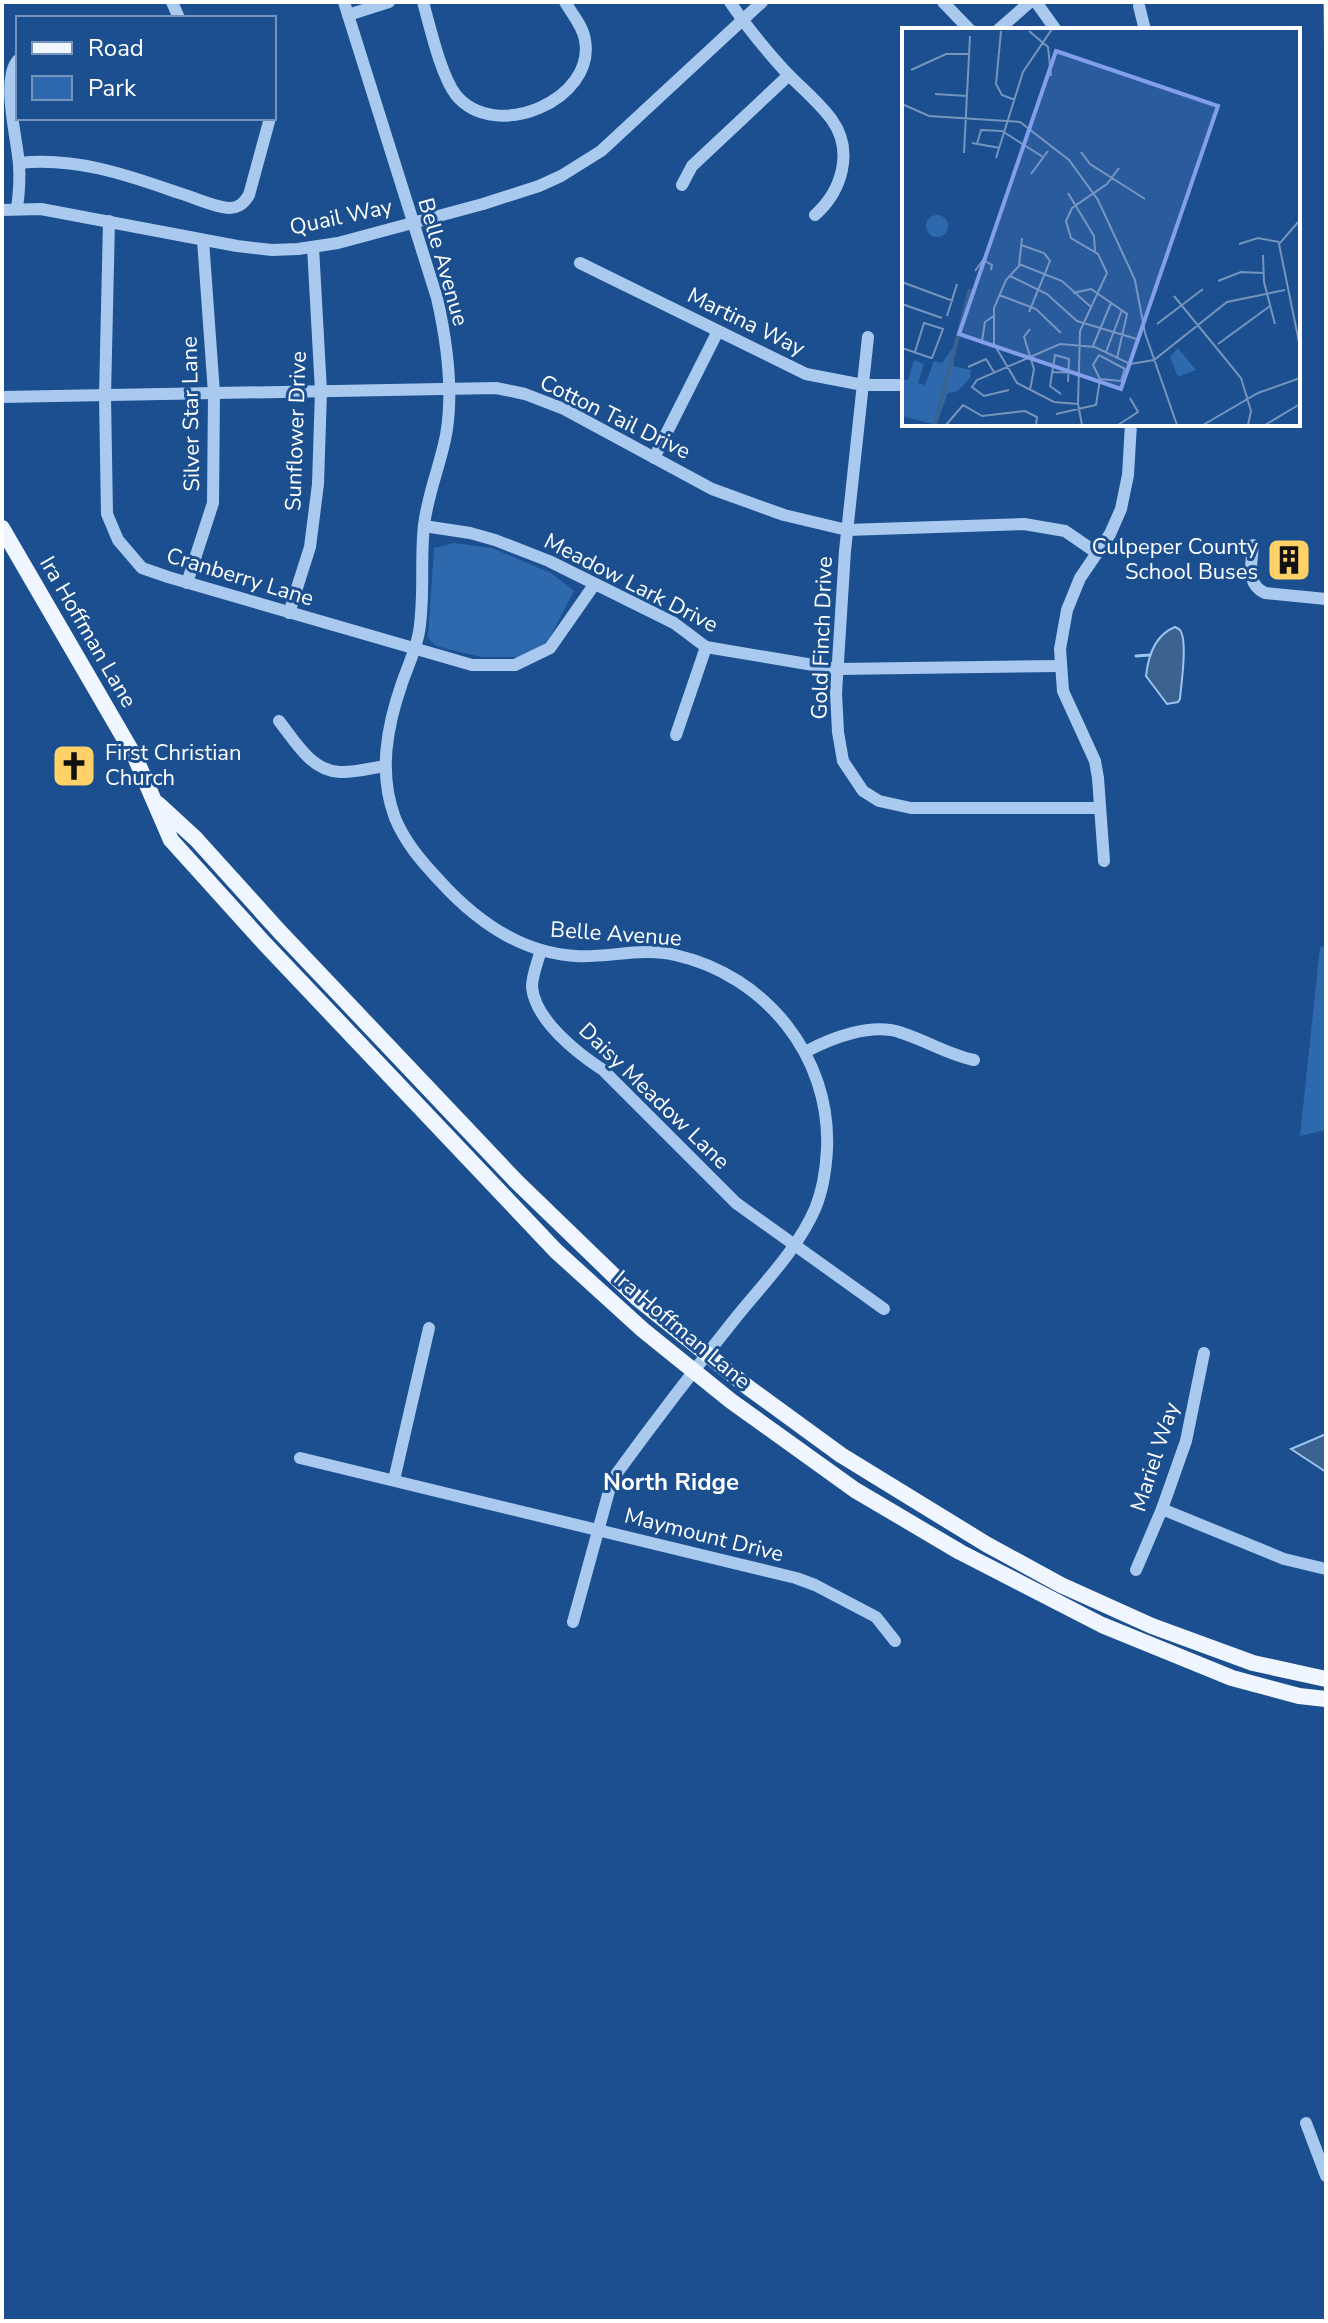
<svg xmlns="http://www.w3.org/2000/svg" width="1328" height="2323" font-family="'Nunito Sans',sans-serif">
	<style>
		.green { fill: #2e69ad }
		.water { fill: #3c6290; stroke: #9cc4f0; stroke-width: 2 }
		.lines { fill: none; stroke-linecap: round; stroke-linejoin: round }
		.stream { stroke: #9cc4f0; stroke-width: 3 }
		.minor { stroke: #a9c9ee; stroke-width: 12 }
		.major { stroke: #f0f6ff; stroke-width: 16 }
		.labels { text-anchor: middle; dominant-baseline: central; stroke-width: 6; stroke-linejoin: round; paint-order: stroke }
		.street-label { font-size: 22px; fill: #fff; stroke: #1b4f8f }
		.poi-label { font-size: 22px; fill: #fff; stroke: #1b4f8f; text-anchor: end }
		.neighbourhood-label { font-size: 24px; font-weight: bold; fill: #fff; stroke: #1b4f8f }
		.inset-river { fill: none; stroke: #3c6290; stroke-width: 4 }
		.inset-road { fill: none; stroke: #7695bc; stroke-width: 2 }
		.view { fill: #839eea; fill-opacity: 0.15; stroke: #839eea; stroke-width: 4 }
		.inset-edge { fill: none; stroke: #fff; stroke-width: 4 }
	</style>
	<rect width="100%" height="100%" fill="#1b4f8f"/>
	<g class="green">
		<path d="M454,543L492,548L551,573L574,591L548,641L522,657H481L436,646L428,638L434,548Z"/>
		<path d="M1326,946V1130L1300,1136L1320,947Z"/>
	</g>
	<g class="water">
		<path d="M1175,627C1177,628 1179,629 1180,630C1188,641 1181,685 1180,699L1178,702L1167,704L1146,676C1148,657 1155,635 1175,627Z"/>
		<path d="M1326,1434V1472L1291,1449Z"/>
	</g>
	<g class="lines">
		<g class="stream">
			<path d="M1325,2L1326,87"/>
			<path d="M1136,656L1150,655"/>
		</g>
		<g class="minor">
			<path d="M172,2L179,18"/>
			<path d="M344,2L437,298C447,342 454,390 446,435C440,466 428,493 424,525C420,560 425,596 419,632C416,649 408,666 402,683C387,726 378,773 395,818C405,842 421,861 439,880C475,920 520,953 576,956C609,958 642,947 675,955C765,975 831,1056 827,1149C826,1169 823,1190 815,1209C797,1250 762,1285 734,1320C694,1370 655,1421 617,1473L609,1491L573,1622"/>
			<path d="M423,2C430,27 441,76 456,95C495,143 596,100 585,40C583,26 572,14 565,2"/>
			<path d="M730,2C746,26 765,49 784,70C800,87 819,102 832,120C854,151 842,191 815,215"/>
			<path d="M943,2L970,30"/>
			<path d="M1036,2L1056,30"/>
			<path d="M1139,6L1145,30"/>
			<path d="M348,15L389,2"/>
			<path d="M998,30L1030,2"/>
			<path d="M19,163C74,157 125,174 176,192C191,196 215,208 229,208C239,208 244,203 249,195L270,118"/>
			<path d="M682,185L692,166L789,75"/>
			<path d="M17,208C19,194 20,179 19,164C17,139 1,78 18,60"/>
			<path d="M2,210L41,209L237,246L272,250L298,249L338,243L483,204L539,186L561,176L601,151L762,2"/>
			<path d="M109,221L105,396L107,514L118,540L142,568L168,577L472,665H515L550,648L594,585"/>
			<path d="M580,263L806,374L863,385H904"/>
			<path d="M868,337L845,551L836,693L838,732L843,761L863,791L879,801L911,808H1100"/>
			<path d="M2,397L496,388L525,394L564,409L712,489L784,515L847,530L1024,524L1065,531L1097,553"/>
			<path d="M654,458L718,331"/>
			<path d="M424,526L470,533L495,540L549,561L674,623L706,647L837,669L1061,666"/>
			<path d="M1253,545C1252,562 1245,584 1265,593L1326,599"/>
			<path d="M187,583L213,503L214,393L203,240"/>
			<path d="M289,613L310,547L318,484L321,391L313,247"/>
			<path d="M279,721C295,741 311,771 340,772C354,773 371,768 385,766"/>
			<path d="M676,735L706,647"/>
			<path d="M1104,861L1098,778L1095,761L1063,691L1060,649L1067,610L1080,578L1110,534L1121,509L1128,475L1131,424"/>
			<path d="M541,950C538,961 532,975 532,987C535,1020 577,1053 603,1070L736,1203L884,1309"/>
			<path d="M805,1052C831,1038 872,1022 902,1033C927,1041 949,1055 974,1060"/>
			<path d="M300,1458L796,1578L815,1585L876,1617L895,1641"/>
			<path d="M394,1480L429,1328"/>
			<path d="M1162,1509L1284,1559L1326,1569"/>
			<path d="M1136,1570L1162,1509L1186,1441L1204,1353"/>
			<path d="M1306,2123L1326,2176"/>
		</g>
		<g class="major">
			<path d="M2,528L135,757L171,840L265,944L556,1251L643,1330L731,1401L855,1490L960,1552L1102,1625L1232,1678L1299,1696L1326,1699"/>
			<path d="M158,804L196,839L280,932L517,1182L637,1298L749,1388L841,1455L986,1544L1061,1585L1152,1626L1253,1663L1326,1679"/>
		</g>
	</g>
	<defs>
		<g id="building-square" transform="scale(2.3)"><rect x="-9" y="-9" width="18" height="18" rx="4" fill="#ffd166" stroke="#1b4f8f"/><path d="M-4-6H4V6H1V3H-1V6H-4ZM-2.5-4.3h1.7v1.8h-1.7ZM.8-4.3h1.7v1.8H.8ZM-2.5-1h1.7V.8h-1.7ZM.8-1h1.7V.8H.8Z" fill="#111"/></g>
		<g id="church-square" transform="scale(2.3)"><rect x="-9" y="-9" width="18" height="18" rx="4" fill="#ffd166" stroke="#1b4f8f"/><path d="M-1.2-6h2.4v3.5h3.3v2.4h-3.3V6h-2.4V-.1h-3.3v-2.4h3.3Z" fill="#111"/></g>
	</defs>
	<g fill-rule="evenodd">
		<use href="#building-square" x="1289" y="560"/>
		<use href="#church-square" x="74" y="766"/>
	</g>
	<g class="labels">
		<g class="street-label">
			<text transform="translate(341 217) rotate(-12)">Quail Way</text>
			<text transform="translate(443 262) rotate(74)">Belle Avenue</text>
			<text transform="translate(746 322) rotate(26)">Martina Way</text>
			<text transform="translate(191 414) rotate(-91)">Silver Star Lane</text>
			<text transform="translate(615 417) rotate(26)">Cotton Tail Drive</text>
			<text transform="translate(296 431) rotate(-88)">Sunflower Drive</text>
			<text transform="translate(240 577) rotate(17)">Cranberry Lane</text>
			<text transform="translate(631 583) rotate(27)">Meadow Lark Drive</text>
			<text transform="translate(88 632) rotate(60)">Ira Hoffman Lane</text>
			<text transform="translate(822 638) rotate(-88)">Gold Finch Drive</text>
			<text transform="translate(616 934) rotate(4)">Belle Avenue</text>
			<text transform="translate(654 1096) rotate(44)">Daisy Meadow Lane</text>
			<text transform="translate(682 1330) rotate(40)">Ira Hoffman Lane</text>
			<text transform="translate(1155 1457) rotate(-72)">Mariel Way</text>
			<text transform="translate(704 1535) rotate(14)">Maymount Drive</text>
		</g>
		<g class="poi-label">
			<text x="1258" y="547">Culpeper County<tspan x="1258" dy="25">School Buses</tspan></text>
			<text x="105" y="753" text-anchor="start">First Christian<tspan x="105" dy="25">Church</tspan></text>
		</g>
		<g class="neighbourhood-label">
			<text x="671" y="1482">North Ridge</text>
		</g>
	</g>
	<g transform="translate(902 28)">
		<rect width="398" height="398" fill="#1b4f8f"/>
		<path d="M24 198a11 11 0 1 1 22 0a11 11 0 1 1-22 0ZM52,318V338L69,342L68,350L56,363L46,365L34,397L0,388V351L6,352L12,332L22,336L16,355L23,357L32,333L40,335ZM276,320L294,342L276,349L268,329Z" fill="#2e69ad"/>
		<path class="inset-river" d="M33,397L68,261"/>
		<path class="inset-road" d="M99,3L94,56L100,67L113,72M127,3L146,19L149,48M9,42L44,26H66M33,66L65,68M0,76L27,88L118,94L167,132L196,172L233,252L243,305L275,397M70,115L98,120M75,116L79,102L100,103L141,129M179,124L188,136L243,171M62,125L68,8M94,130L121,44L150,1M129,146L146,123M166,165L192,208L193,223M398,192L377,216L398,319M120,210L117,238L104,252L92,280V316L115,355L152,374L176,376M337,216L356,210L377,214M119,217L142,225L148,233L127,284M361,227L362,254L373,296M117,236L160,253L189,279M73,243L81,232L90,237L89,242M108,248L145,266L175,293L238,312M316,253L339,244L362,245M0,254L51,273M171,265L189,261L225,286L215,330M97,267L134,281L159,305M272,268L339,350L349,383L346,397M0,276L40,290M45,288L55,256M255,296L301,261M80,313L83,294L93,287M316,316L368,278M191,318L209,275M0,320L29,330H30L41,301L22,295L13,324M204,324L220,282M228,336L235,313M66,339L84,331L92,344M151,344L177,345M198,351L219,353L223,340M107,362L82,368L70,359L75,352L158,316L193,319L228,336L252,332L325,274L383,262M128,362L132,341L122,309L128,301M159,366L148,358L153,327L167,331L166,354M154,386L194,377L198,351L191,337L197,327L223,341M44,397L61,377L80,388L123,383L135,389L134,397M180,397L176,376L178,303L205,245L196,226L169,210L164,193L170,180L205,156L217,140M216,397L236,384L228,370M301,397L356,365L398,350M363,397L398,376"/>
		<path class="view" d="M154,23L316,78L219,361L57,306Z"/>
		<rect width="398" height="398" class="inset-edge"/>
	</g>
	<rect width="1328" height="2323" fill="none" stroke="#ffffff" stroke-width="8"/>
	<rect x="16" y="16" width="260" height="104" fill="#1b4f8f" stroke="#7695bc" stroke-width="2"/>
	<rect x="32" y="42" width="40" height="12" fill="#f0f6ff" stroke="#7695bc" stroke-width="2"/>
	<text x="88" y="56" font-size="24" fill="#ffffff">Road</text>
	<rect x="32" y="76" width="40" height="24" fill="#2e69ad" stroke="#7695bc" stroke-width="2"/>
	<text x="88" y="96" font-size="24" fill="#ffffff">Park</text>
</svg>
